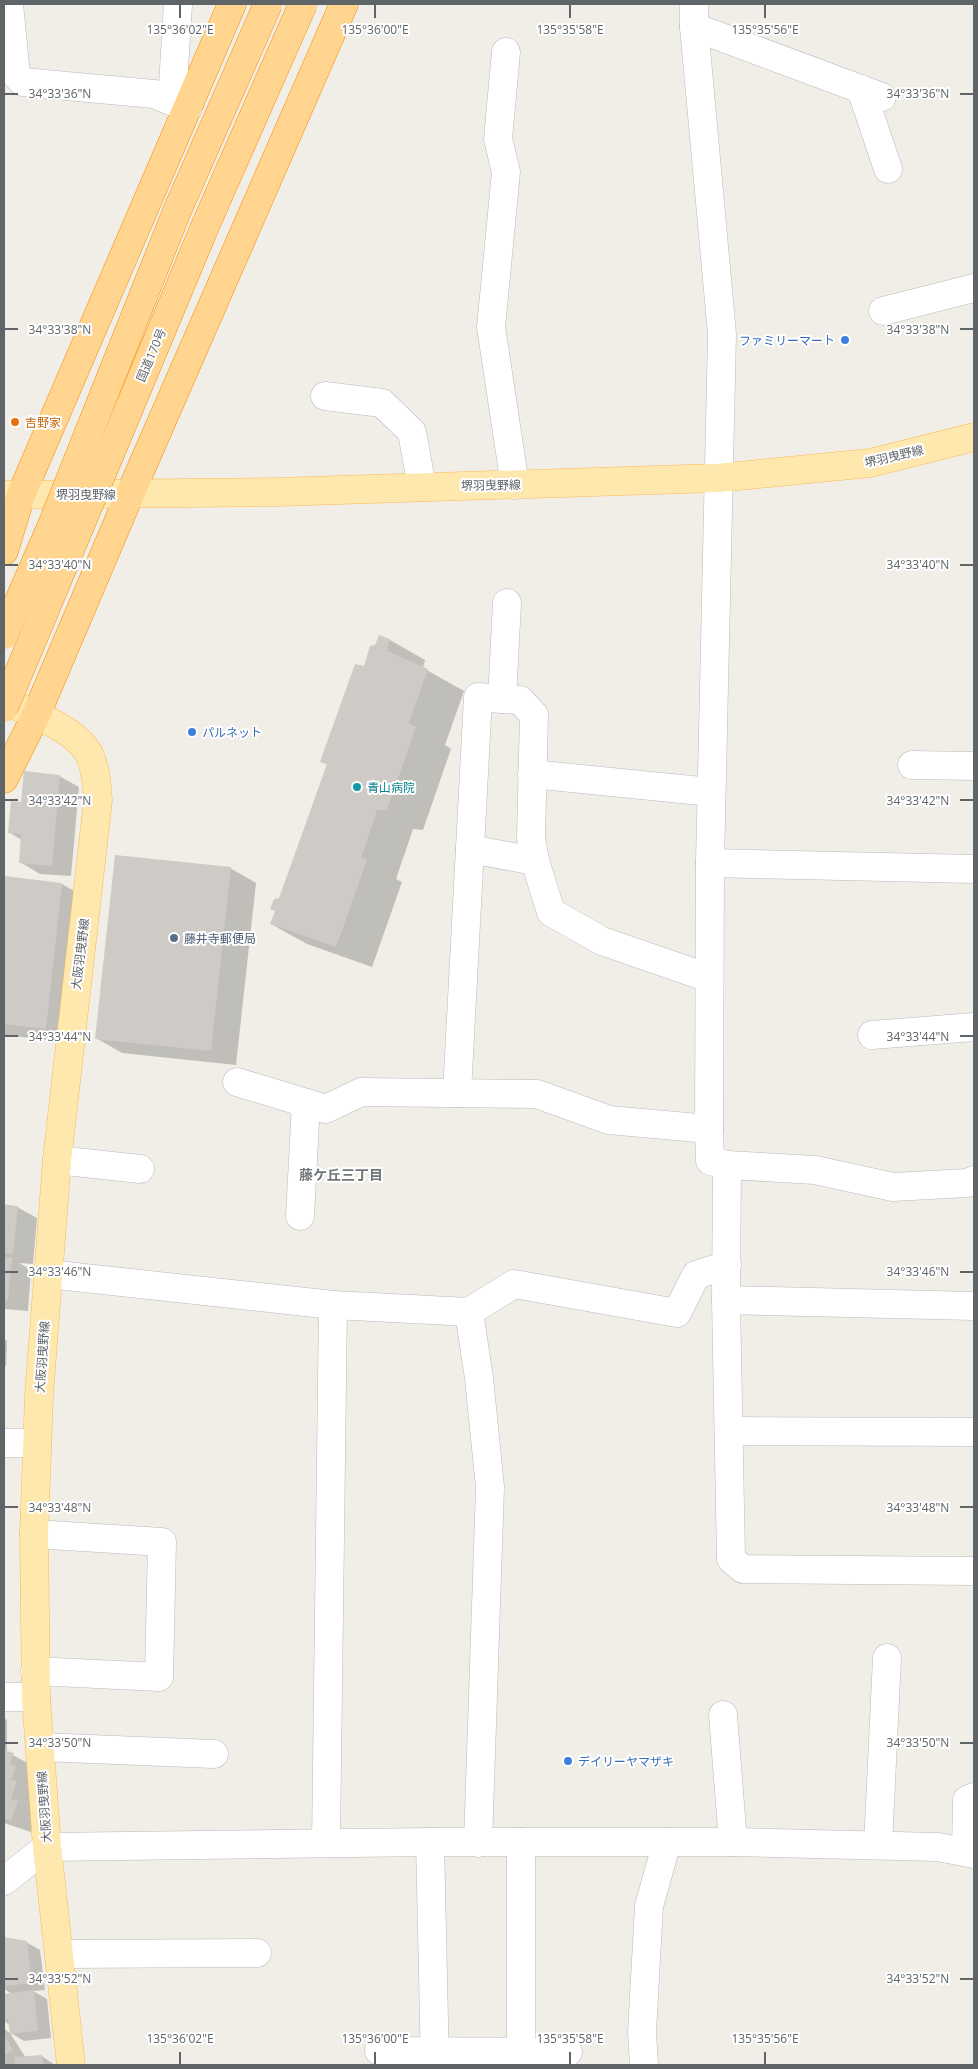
<svg xmlns="http://www.w3.org/2000/svg" width="978" height="2069" font-family="'Open Sans','Noto Sans JP',sans-serif">
	<style>
		.shadow { fill: #0003 }
		.building { fill: #cecbc6 }
		.lines { fill: none; stroke-linecap: round; stroke-linejoin: round }
		.minor-casing { stroke: #b7babe; stroke-width: 29 }
		.major-casing { stroke: #fbb856; stroke-width: 29 }
		.highway-casing { stroke: #f88c00; stroke-width: 29 }
		.minor { stroke: #fff; stroke-width: 28 }
		.major { stroke: #ffe8ae; stroke-width: 28 }
		.highway { stroke: #ffd590; stroke-width: 28 }
		.highway-bridge-casing { stroke: #f88c00; stroke-width: 29; stroke-linecap: butt }
		.highway-bridge { stroke: #ffd590; stroke-width: 28 }
		.ticks { fill: none; stroke: #5e6468; stroke-width: 2 }
		.shop-dot { fill: #3f7fe0; stroke: #fff; stroke-width: 2 }
		.food-dot { fill: #e8710a; stroke: #fff; stroke-width: 2 }
		.culture-dot { fill: #0f9aa8; stroke: #fff; stroke-width: 2 }
		.service-dot { fill: #5c6f8a; stroke: #fff; stroke-width: 2 }
		.labels { text-anchor: middle; dominant-baseline: central; stroke-width: 4; stroke-linejoin: round; paint-order: stroke }
		.shop-label { font-size: 12px; fill: #366cbe; stroke: #fff; text-anchor: start }
		.street-label { font-size: 12px; fill: #5e6468; stroke: #fff }
		.food-label { font-size: 12px; fill: #c56008; stroke: #fff; text-anchor: start }
		.culture-label { font-size: 12px; fill: #0d838f; stroke: #fff; text-anchor: start }
		.service-label { font-size: 12px; fill: #4e5e75; stroke: #fff; text-anchor: start }
		.neighbourhood-label { font-size: 14px; font-weight: bold; fill: #6f767a; stroke: #fff }
		.ticks-label { font-size: 12px; text-anchor: middle; fill: #5e6468; stroke: #fff; stroke-width: 4; stroke-linejoin: round; paint-order: stroke }
	</style>
	<rect width="100%" height="100%" fill="#f1eee7"/>
	<g class="shadow">
		<path d="M390,640L425,660L423,668L464,691L445,745L451,749L423,830L413,829L396,879L402,882L372,967L307,944L271,924L328,765L321,761L365,667Z"/>
		<path d="M59,776L79,787L71,876L40,874L20,862L22,840L10,833L22,804Z"/>
		<path d="M230,868L256,883L236,1065L122,1053L96,1038Z"/>
		<path d="M4,878L62,884L88,899L72,1043L4,1035Z"/>
		<path d="M4,1204L17,1207L37,1218L33,1264L19,1263L31,1270L28,1311L4,1309Z"/>
		<path d="M4,1339L7,1341L6,1366H4Z"/>
		<path d="M4,1718L7,1720V1752L33,1766L37,1814L31,1832L4,1823Z"/>
		<path d="M4,1938L26,1942L40,1950L45,1990L33,1991L47,1999L51,2038L24,2041L11,2033L10,2025L4,2021V1995L12,1994L4,1989Z"/>
		<path d="M4,2029L10,2033L26,2058L42,2056L55,2065H16V2064L4,2065Z"/>
	</g>
	<g class="building">
		<path d="M379,635L390,639L387,651L428,669L409,723L416,727L387,810H377L361,858L367,860L336,947L270,924L275,911L270,909L274,899L279,898L327,764L320,762L355,664L364,666L370,646L375,645Z"/>
		<path d="M24,771L60,775L52,866L19,863L21,834L8,833L11,801L21,802Z"/>
		<path d="M115,855L231,867L211,1051L95,1039Z"/>
		<path d="M4,876L62,883L46,1029L4,1024Z"/>
		<path d="M4,1205L18,1206L13,1254L4,1253Z"/>
		<path d="M4,1257H12L8,1300H4Z"/>
		<path d="M4,1750L14,1753L10,1764L16,1766L11,1780L17,1781L11,1799L18,1801L11,1821L4,1819Z"/>
		<path d="M4,1937L27,1941L32,1983L4,1986Z"/>
		<path d="M34,1990L38,2031L10,2034L8,2019L4,2020V1994Z"/>
		<path d="M4,2035L13,2050L4,2056Z"/>
		<path d="M42,2055L43,2065H15L14,2057Z"/>
	</g>
	<g class="lines">
		<g class="minor-casing">
			<g id="minor">
				<path d="M9,4L16,75L23,82L154,94L188,108"/>
				<path d="M694,4V27L722,334L710,863L709,1129L710,1161L727,1165L726,1300L731,1559L743,1569L974,1571"/>
				<path d="M694,27L882,97"/>
				<path d="M506,52L498,139L506,172L491,327L515,485"/>
				<path d="M861,89L888,169"/>
				<path d="M172,101L178,4"/>
				<path d="M883,311L974,288"/>
				<path d="M325,396L382,403L412,432L422,487"/>
				<path d="M502,699L520,700L534,715L531,838L535,861"/>
				<path d="M912,765L974,766"/>
				<path d="M532,774L711,792"/>
				<path d="M470,849L535,861L551,912L602,941L709,978"/>
				<path d="M710,863L974,869"/>
				<path d="M872,1035L974,1027"/>
				<path d="M237,1082L326,1109L361,1092L537,1094L609,1120L709,1129"/>
				<path d="M457,1093L478,697L502,699L507,603"/>
				<path d="M57,1160L140,1169"/>
				<path d="M727,1165L815,1170L893,1187L967,1183L974,1180"/>
				<path d="M300,1216L306,1103"/>
				<path d="M48,1274L333,1305L469,1312L514,1284L677,1313L696,1275L727,1265"/>
				<path d="M726,1300L974,1306"/>
				<path d="M469,1312L479,1378L490,1487L478,1843"/>
				<path d="M729,1431L974,1432"/>
				<path d="M4,1443H37"/>
				<path d="M34,1534L162,1542L159,1677L35,1671"/>
				<path d="M4,1697H36"/>
				<path d="M723,1715L733,1842"/>
				<path d="M40,1747L214,1754"/>
				<path d="M430,1842L435,2065"/>
				<path d="M326,1843L333,1305"/>
				<path d="M878,1845L887,1658"/>
				<path d="M966,1851L967,1800L974,1797"/>
				<path d="M4,1881L47,1847L430,1842H733L938,1847L974,1854"/>
				<path d="M59,1954L257,1953"/>
				<path d="M379,2051L568,2052"/>
				<path d="M521,2065V1842"/>
				<path d="M644,2065L642,2032L649,1906L667,1842"/>
			</g>
		</g>
		<g class="major-casing">
			<g id="major">
				<path d="M4,495L278,492L718,478L870,463L974,437"/>
				<path d="M4,701C30,712 76,729 89,754C96,769 97,785 98,800L57,1160L39,1395L34,1534L36,1697L47,1847L71,2065"/>
			</g>
		</g>
		<g class="highway-casing">
			<g id="highway">
				<path d="M4,551L21,495L232,4"/>
				<path d="M4,779L36,715L130,494L344,4"/>
			</g>
		</g>
		<use href="#minor" class="minor"/>
		<use href="#major" class="major"/>
		<use href="#highway" class="highway"/>
		<g class="highway-bridge-casing">
			<g id="highway-bridge">
				<path d="M4,635L52,525L177,211L268,4"/>
				<path d="M4,708L206,224L303,4"/>
			</g>
		</g>
		<use href="#highway-bridge" class="highway-bridge"/>
	</g>
	<path class="ticks" d="M180,5V18M375,5V18M570,5V18M765,5V18M5,94H18M960,94H973M5,329H18M960,329H973M5,565H18M960,565H973M5,800H18M960,800H973M5,1036H18M960,1036H973M5,1272H18M960,1272H973M5,1507H18M960,1507H973M5,1743H18M960,1743H973M5,1979H18M960,1979H973M180,2052V2064M375,2052V2064M570,2052V2064M765,2052V2064"/>
	<g class="shop-dot">
		<circle cx="845" cy="340" r="5"/>
		<circle cx="192" cy="732" r="5"/>
		<circle cx="568" cy="1761" r="5"/>
	</g>
	<circle class="food-dot" cx="15" cy="422" r="5"/>
	<circle class="culture-dot" cx="357" cy="787" r="5"/>
	<circle class="service-dot" cx="174" cy="938" r="5"/>
	<g class="labels">
		<g class="shop-label">
			<text x="835" y="340" text-anchor="end">ファミリーマート</text>
			<text x="202" y="732">パルネット</text>
			<text x="578" y="1761">デイリーヤマザキ</text>
		</g>
		<g class="street-label">
			<text transform="translate(151 355) rotate(-67)">国道170号</text>
			<text transform="translate(894 456) rotate(-13)">堺羽曳野線</text>
			<text transform="translate(491 485) rotate(-1)">堺羽曳野線</text>
			<text x="86" y="494">堺羽曳野線</text>
			<text transform="translate(80 954) rotate(-83)">大阪羽曳野線</text>
			<text transform="translate(42 1357) rotate(-86)">大阪羽曳野線</text>
			<text transform="translate(44 1807) rotate(-94)">大阪羽曳野線</text>
		</g>
		<g class="food-label">
			<text x="25" y="422">吉野家</text>
		</g>
		<g class="culture-label">
			<text x="367" y="787">青山病院</text>
		</g>
		<g class="service-label">
			<text x="184" y="938">藤井寺郵便局</text>
		</g>
		<g class="neighbourhood-label">
			<text x="341" y="1174">藤ケ丘三丁目</text>
		</g>
	</g>
	<g class="ticks-label">
		<text x="180" y="34">135°36'02"E</text>
		<text x="375" y="34">135°36'00"E</text>
		<text x="570" y="34">135°35'58"E</text>
		<text x="765" y="34">135°35'56"E</text>
		<text x="918" y="98">34°33'36"N</text>
		<text x="60" y="98">34°33'36"N</text>
		<text x="918" y="334">34°33'38"N</text>
		<text x="60" y="334">34°33'38"N</text>
		<text x="918" y="569">34°33'40"N</text>
		<text x="60" y="569">34°33'40"N</text>
		<text x="918" y="805">34°33'42"N</text>
		<text x="60" y="805">34°33'42"N</text>
		<text x="918" y="1041">34°33'44"N</text>
		<text x="60" y="1041">34°33'44"N</text>
		<text x="918" y="1276">34°33'46"N</text>
		<text x="60" y="1276">34°33'46"N</text>
		<text x="918" y="1512">34°33'48"N</text>
		<text x="60" y="1512">34°33'48"N</text>
		<text x="60" y="1747">34°33'50"N</text>
		<text x="918" y="1747">34°33'50"N</text>
		<text x="60" y="1983">34°33'52"N</text>
		<text x="918" y="1983">34°33'52"N</text>
		<text x="180" y="2043">135°36'02"E</text>
		<text x="375" y="2043">135°36'00"E</text>
		<text x="570" y="2043">135°35'58"E</text>
		<text x="765" y="2043">135°35'56"E</text>
	</g>
	<rect width="978" height="2069" fill="none" stroke="#5e6468" stroke-width="10"/>
</svg>
